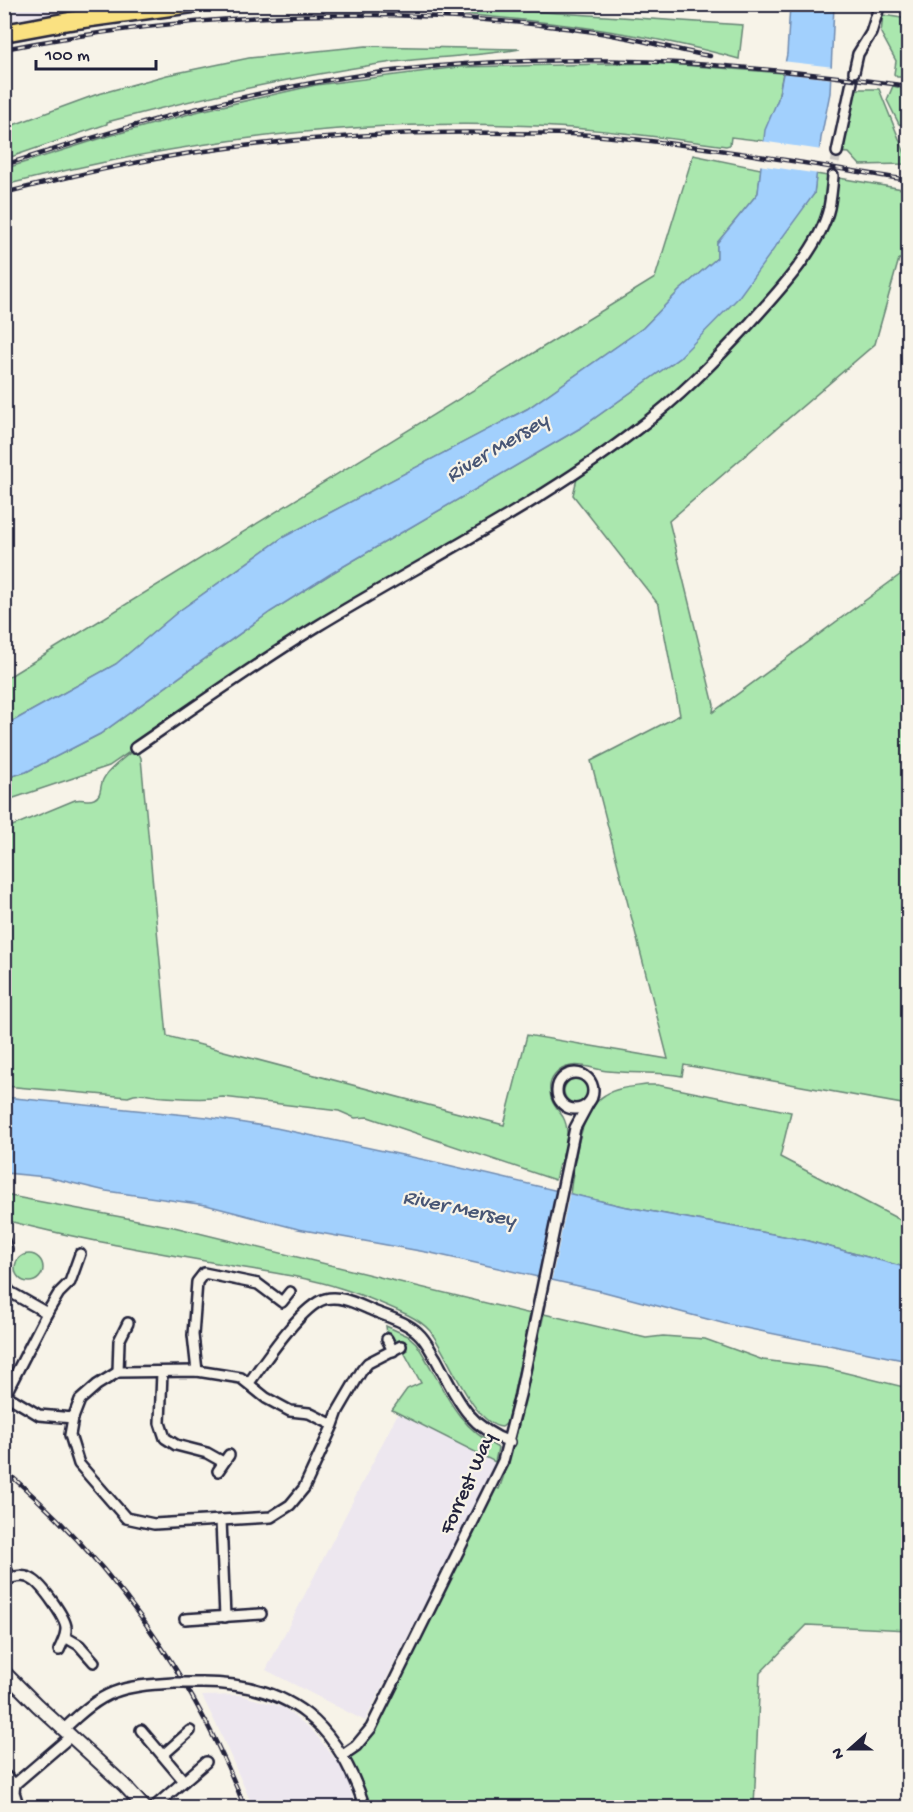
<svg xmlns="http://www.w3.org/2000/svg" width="913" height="1812" font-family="'Gochi Hand',sans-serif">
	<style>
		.built { fill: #ede7ef }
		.green { fill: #aae7ae; stroke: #668474; stroke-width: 1.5 }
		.water { fill: #a2d0fd; stroke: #6f8aaf; stroke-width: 1.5 }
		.pier { fill: #f7f3e8 }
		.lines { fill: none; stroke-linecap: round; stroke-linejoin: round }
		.street-tunnel { stroke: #ccc9c5; stroke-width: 9; stroke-dasharray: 9 4.5; stroke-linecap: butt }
		.street-casing { stroke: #22223b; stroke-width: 14 }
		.secondary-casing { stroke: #22223b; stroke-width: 16 }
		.highway-casing { stroke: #22223b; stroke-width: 21 }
		.street { stroke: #f7f3e8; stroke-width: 9 }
		.secondary { stroke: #f7f3e8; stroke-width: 12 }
		.highway { stroke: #fae181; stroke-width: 16 }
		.rail-casing { stroke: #22223b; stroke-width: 4.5 }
		.rail { stroke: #f7f3e8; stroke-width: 2; stroke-dasharray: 7; stroke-linecap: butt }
		.street-bridge-casing { stroke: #22223b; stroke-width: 14; stroke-linecap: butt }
		.street-bridge { stroke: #f7f3e8; stroke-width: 9 }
		.labels { text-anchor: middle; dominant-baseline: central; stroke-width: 4.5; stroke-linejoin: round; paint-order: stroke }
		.street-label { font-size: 21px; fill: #22223b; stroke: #f7f3e8 }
		.water-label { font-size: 22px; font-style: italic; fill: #485675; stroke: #f7f3e8 }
	</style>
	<rect width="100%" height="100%" fill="#f7f3e8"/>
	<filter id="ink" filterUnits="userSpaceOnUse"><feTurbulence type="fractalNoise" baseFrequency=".0167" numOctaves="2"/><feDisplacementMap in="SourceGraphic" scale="12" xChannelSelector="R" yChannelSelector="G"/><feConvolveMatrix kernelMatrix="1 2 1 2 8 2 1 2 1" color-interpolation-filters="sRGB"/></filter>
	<g filter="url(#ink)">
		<g class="built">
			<path d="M5,4H113V5L5,21Z"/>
			<path d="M398,1413L496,1463L365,1721L266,1670Z"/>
			<path d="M240,1695L283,1707L312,1730L344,1770L356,1807H253L219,1730L202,1696Z"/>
		</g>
		<g class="green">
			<path d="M435,5L743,25L739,59C640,31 538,20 435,12Z"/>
			<path d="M883,15L908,19V77H897L894,74L896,61L881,33Z"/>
			<path d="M366,46L520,49C473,57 426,57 379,64C287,78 197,98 107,122V124L5,159V128L95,95L167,75L249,58Z"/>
			<path d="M655,63L783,73L778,99L764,141L731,137L730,145L726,146C675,139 624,132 573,128C382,115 189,138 5,185V169L13,166L102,138L200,111L316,85L459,67Z"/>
			<path d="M893,86L908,90V126L899,124L887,100Z"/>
			<path d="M850,89H879L908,161L904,164L860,165L849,153L837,152Z"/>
			<path d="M693,155L761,169L758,193L717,243V258L679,291L643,328L527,409L282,538L179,611L116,664L15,720L5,723V679L655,278Z"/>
			<path d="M816,174L908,190V261L899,259L875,344L669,521L714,705L713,712L908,569V1105L684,1065L682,1076C657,1071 633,1074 608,1071C596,1070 582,1063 571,1066C558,1068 548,1079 550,1092C551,1104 557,1108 563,1117C571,1131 565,1147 562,1162L559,1164L555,1180L368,1117L355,1118L339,1111L223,1097C204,1100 184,1098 165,1097C152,1097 141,1091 128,1097L5,1086V829L75,800C82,798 88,802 94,799C103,795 99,785 104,778C110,767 126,757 136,748L141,758L167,1036L504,1125L527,1035L668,1059L591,761L680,715L659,605L573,495L579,470L221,689L109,766L5,801V778L26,772L100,734L270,612L332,573L582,427L679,358L814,194Z"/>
			<circle cx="576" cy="1091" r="12"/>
			<path d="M646,1085H658L791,1112L780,1157L908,1224V1268L804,1240L622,1206L570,1194C574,1166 579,1110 605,1095C617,1087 633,1087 646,1085Z"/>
			<path d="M5,1195L174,1227L531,1314L507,1423L502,1427C473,1425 447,1352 430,1331C424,1324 416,1319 408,1315C386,1305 363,1295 340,1288C305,1277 269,1272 233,1266C156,1252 80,1240 5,1220Z"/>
			<circle cx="29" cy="1268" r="14"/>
			<path d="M544,1314L646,1338L663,1336L705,1339L763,1360L826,1368L908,1388V1630L807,1625L760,1673L754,1807H365L343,1755L366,1735L492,1486L499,1489L504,1475V1467L515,1441Z"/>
			<path d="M386,1326L408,1336L416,1343C444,1385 450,1421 498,1448L495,1462L392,1410L407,1389L421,1383L404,1352L407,1350L401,1341L394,1342L390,1333L387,1334Z"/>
		</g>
		<g class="water">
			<path d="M790,5H834L830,93L821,138L814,194L738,298L679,358L582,427L332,573L270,612L100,734L26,772L5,778V723L15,720L116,664L179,611L282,538L527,409L643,328L679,291L717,258V243L758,193L765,130L778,99L787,54Z"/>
			<path d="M4,1097L207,1117L276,1128L435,1162L622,1206L804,1240L908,1268V1361L726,1324L601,1291L431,1253L298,1229L206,1205L106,1191L47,1177L5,1173Z"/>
		</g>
		<g class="pier">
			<path d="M782,61L834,67L833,79L780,73Z"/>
			<path d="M761,141L822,150L819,174L758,165Z"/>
			<path d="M557,1188L570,1191L551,1283L538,1280Z"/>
		</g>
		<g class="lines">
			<path class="street-tunnel" d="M833,176L837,152"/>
			<g class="street-casing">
				<g id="street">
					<path d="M854,72L858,54L871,33L880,4"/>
					<path d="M837,152L852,82"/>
					<path d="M135,748C195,707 254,665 316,627C423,562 537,506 636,430C678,399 715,361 751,322C777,293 820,248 829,208C831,198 832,187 833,176"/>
					<circle cx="575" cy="1091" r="18"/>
					<path d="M4,1241L7,1249L4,1258"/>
					<path d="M4,1284L10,1292L47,1313"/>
					<path d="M387,1339L393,1351"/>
					<path d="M197,1371L193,1335L197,1282L204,1273L258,1284L282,1302L290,1292"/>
					<path d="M118,1372L119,1341L128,1323"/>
					<path d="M162,1372L160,1423L165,1438L176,1445L207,1453L223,1462"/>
					<path d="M249,1383C264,1362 302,1305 325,1299C340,1295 355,1303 369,1309C384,1316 406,1321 418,1333C426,1340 430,1350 436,1359C456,1396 467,1427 510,1442"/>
					<path d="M4,1394L39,1415L73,1418"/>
					<path d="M5,1395L47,1313L59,1293L70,1282L80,1254"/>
					<path d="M333,1425L309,1413L290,1411L266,1398L241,1378L197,1371L118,1372L97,1385L80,1400L73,1418L70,1435L79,1464L126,1518L154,1524L271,1517L290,1505L304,1488L333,1425L338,1411L362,1370L368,1363L401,1346"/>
					<path d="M218,1471L229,1455"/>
					<path d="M221,1520L225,1617"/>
					<path d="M4,1566L11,1578L4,1583"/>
					<path d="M11,1578C19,1576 26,1575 33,1580C42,1585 65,1617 66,1627C67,1635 62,1643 59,1650"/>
					<path d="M185,1619L261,1614"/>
					<path d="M65,1637L79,1645L94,1662"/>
					<path d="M202,1683C292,1683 338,1725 365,1808"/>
					<path d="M64,1729C104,1690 119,1686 174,1683"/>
					<path d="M141,1730L184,1781"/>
					<path d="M163,1755L190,1731"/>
					<path d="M343,1755L356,1746L371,1728L503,1461L520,1395L575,1128L588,1104"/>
					<path d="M4,1775L15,1784"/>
					<path d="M15,1784L71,1736"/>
					<path d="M15,1784L14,1792L19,1808"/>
					<path d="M4,1805L16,1801"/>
					<path d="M153,1808L206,1762"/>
				</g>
			</g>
			<g class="secondary-casing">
				<path id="secondary" d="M4,1672L37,1705L124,1785L145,1808"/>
			</g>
			<g class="highway-casing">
				<path id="highway" d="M4,33L69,21L192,4"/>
			</g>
			<use href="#street" class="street"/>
			<use href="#secondary" class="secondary"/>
			<use href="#highway" class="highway"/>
			<g class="rail-casing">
				<g id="rail">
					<path d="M4,49C181,15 362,5 541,25C566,28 592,31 617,36C648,41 679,51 710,56"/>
					<path d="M4,165C106,133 207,102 312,83C513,47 707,58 908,86"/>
					<path d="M4,193C75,175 147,158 220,149C316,136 412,131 508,133C536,134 563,133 591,135C697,144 803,163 908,180"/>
					<path d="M4,1470C111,1560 194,1677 245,1808"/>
				</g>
			</g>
			<use href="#rail" class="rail"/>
			<g class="street-bridge-casing">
				<path id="street-bridge" d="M174,1683H202"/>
			</g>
			<use href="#street-bridge" class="street-bridge"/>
		</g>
	</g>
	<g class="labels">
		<g class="street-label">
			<text transform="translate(469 1484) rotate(-66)">Forrest Way</text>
		</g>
		<g class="water-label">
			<text transform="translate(498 449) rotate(-31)">River Mersey</text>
			<text transform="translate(459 1210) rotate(12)">River Mersey</text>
		</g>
	</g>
	<rect width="913" height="1812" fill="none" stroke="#f7f3e8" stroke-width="24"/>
	<rect x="12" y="12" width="889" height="1788" fill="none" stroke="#22223b" stroke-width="2" filter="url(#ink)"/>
	<g transform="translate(850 1749) rotate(249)" stroke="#f7f3e8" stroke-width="4.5" paint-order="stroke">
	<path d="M0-4.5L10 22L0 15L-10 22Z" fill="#22223b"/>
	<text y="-9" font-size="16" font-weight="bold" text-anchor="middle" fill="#22223b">N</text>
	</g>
	<path d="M36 60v9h120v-9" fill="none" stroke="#22223b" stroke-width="3"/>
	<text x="45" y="60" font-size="18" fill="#22223b" stroke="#f7f3e8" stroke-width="4.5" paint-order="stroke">100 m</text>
</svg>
